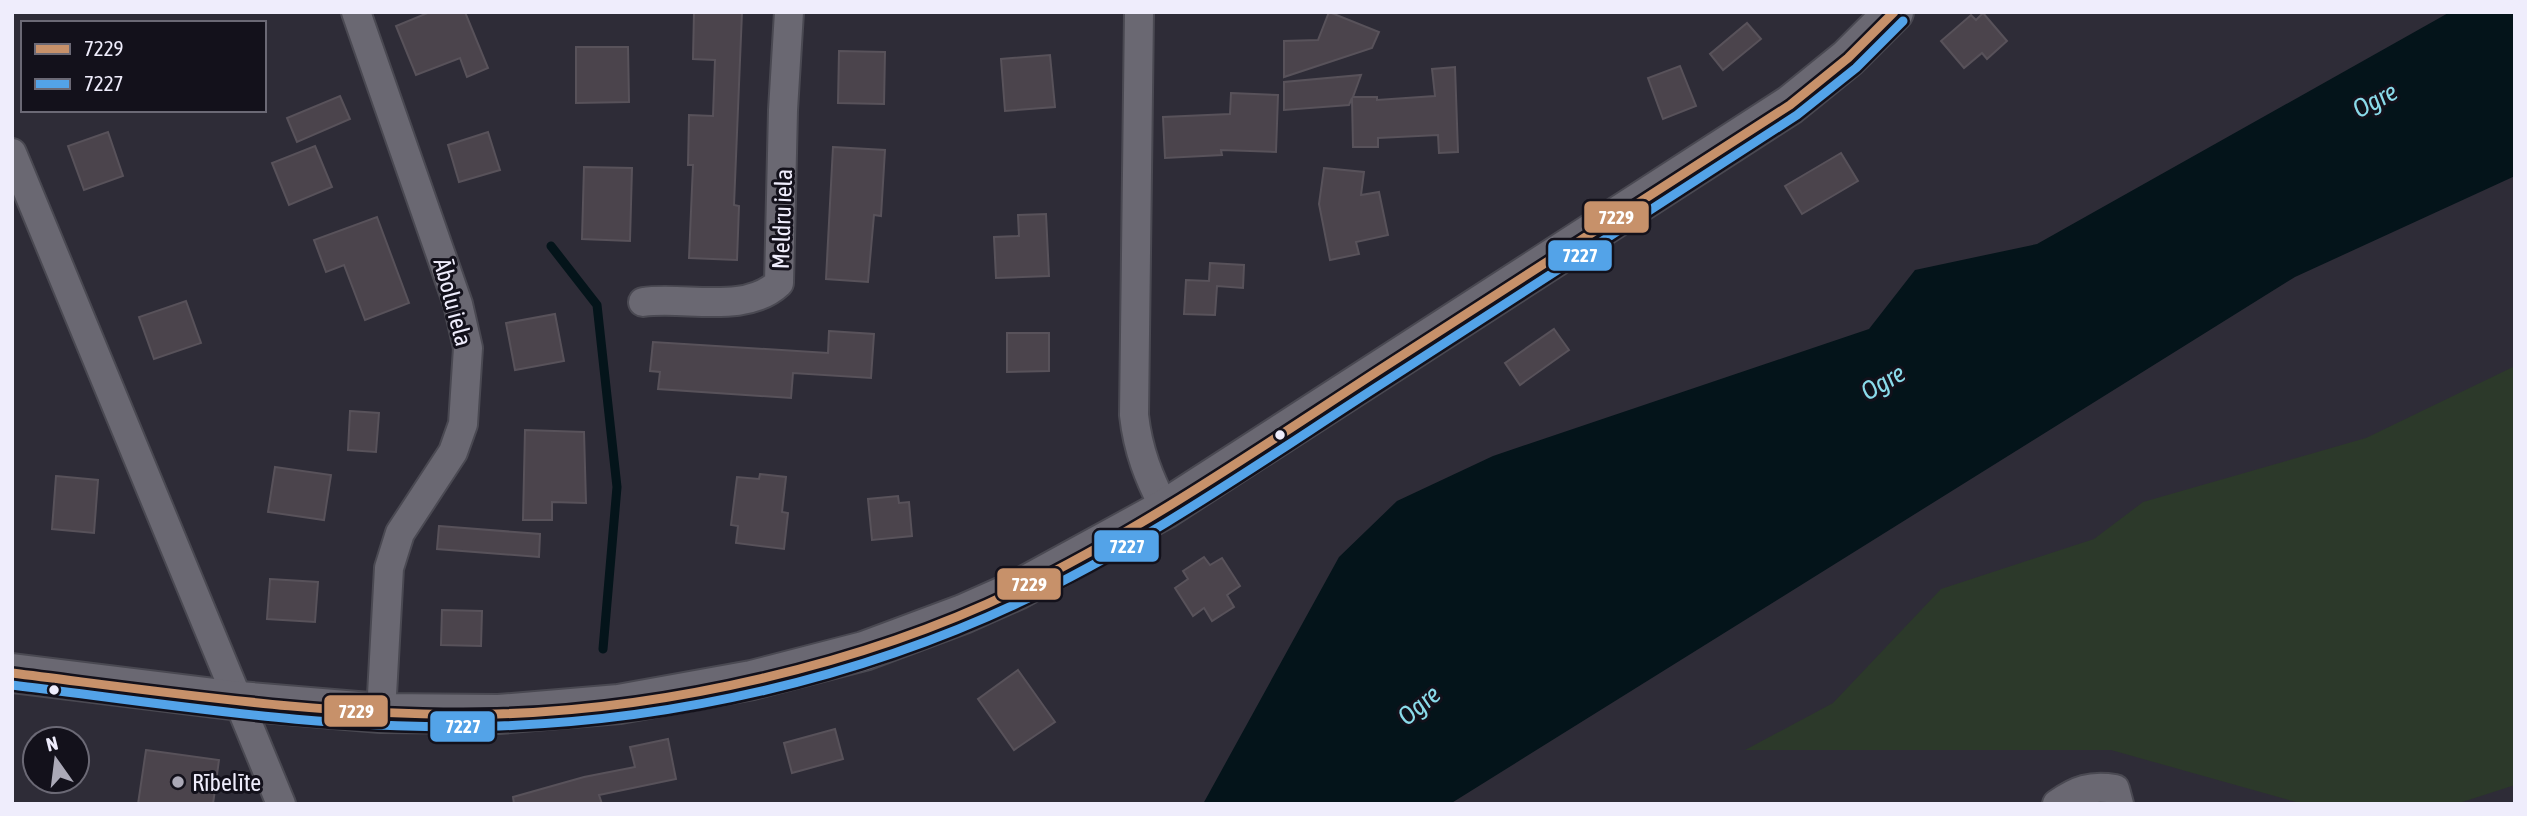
<svg xmlns="http://www.w3.org/2000/svg" width="2527" height="816" font-family="'Asap Condensed',sans-serif">
	<style>
		.green { fill: #2c392a }
		.water { fill: #04141a }
		.lines { fill: none; stroke-linecap: round; stroke-linejoin: round }
		.stream { stroke: #04141a; stroke-width: 9 }
		.building { fill: #4b444c; stroke: #58525a; stroke-width: 2 }
		.minor-casing { stroke: #4a4952; stroke-width: 32 }
		.secondary-casing { stroke: #4a4952; stroke-width: 42 }
		.minor { stroke: #6a6872; stroke-width: 28 }
		.secondary { stroke: #6a6872; stroke-width: 38 }
		.bus-1-casing { stroke: #13111b; stroke-width: 14 }
		.bus-2-casing { stroke: #13111b; stroke-width: 14 }
		.bus-1 { stroke: #c7916a; stroke-width: 9 }
		.bus-2 { stroke: #53a3e8; stroke-width: 9 }
		.bus-dot { fill: #efedfc; stroke: #13111b; stroke-width: 2.5 }
		.poi-dot { fill: #aba9b7; stroke: #13111b; stroke-width: 2.5 }
		.labels { text-anchor: middle; dominant-baseline: central; stroke-width: 6; stroke-linejoin: round; paint-order: stroke }
		.street-label { font-size: 24px; fill: #efedfc; stroke: #13111b }
		.poi-label { font-size: 24px; fill: #efedfc; stroke: #13111b; text-anchor: start }
		.water-label { font-size: 26px; font-style: italic; fill: #8adbea; stroke: #13111b }
		.line-badge { stroke: #13111b; stroke-width: 2.5 }
		.badge-label { font-size: 19px; text-anchor: middle; font-weight: bold; fill: #fff }
	</style>
	<rect width="100%" height="100%" fill="#2e2c37"/>
	<path class="green" d="M2515,366V785L2456,804H2303L2111,750H1745L1833,703L1941,589L2094,539L2143,502L2366,438Z"/>
	<path class="water" d="M2450,12H2515V176L2295,277L1450,804H1203L1339,557L1397,501L1493,456L1869,329L1915,270L2037,244Z"/>
	<g class="lines">
		<path class="stream" d="M551,246L597,305L617,487L603,649"/>
	</g>
	<g class="building">
		<path d="M430,12H465L488,68L467,77L460,58L416,75L396,26Z"/>
		<path d="M694,12H742L734,205L739,206L737,260L689,258L693,165H688L689,115L713,116L715,60L693,59Z"/>
		<path d="M1329,12L1379,32L1372,48L1284,77V41L1318,40Z"/>
		<path d="M1983,13L2007,41L1987,59L1982,53L1964,68L1941,41L1971,15L1976,20Z"/>
		<path d="M1747,23L1761,39L1723,70L1710,54Z"/>
		<path d="M576,47H628L629,102L576,103Z"/>
		<path d="M839,51L885,52L884,104L838,103Z"/>
		<path d="M1050,55L1055,107L1005,111L1001,59Z"/>
		<path d="M1680,66L1696,106L1663,119L1648,78Z"/>
		<path d="M1455,67L1458,152L1439,153L1438,135L1378,138V147H1353L1352,98L1349,105L1284,110V82L1361,75L1353,97H1377V100L1435,96L1432,69Z"/>
		<path d="M1231,93L1278,95L1276,152L1221,150L1222,155L1165,158L1163,117L1230,114Z"/>
		<path d="M340,96L350,119L297,142L287,118Z"/>
		<path d="M108,132L123,176L84,190L68,146Z"/>
		<path d="M488,132L500,170L459,182L448,145Z"/>
		<path d="M315,146L332,187L289,205L272,163Z"/>
		<path d="M833,147L885,150L881,216L874,215L868,282L826,279Z"/>
		<path d="M1841,153L1858,181L1802,214L1785,186Z"/>
		<path d="M584,167L632,168L630,241L582,239Z"/>
		<path d="M1324,168L1364,172L1361,195L1379,192L1388,235L1356,242L1359,254L1330,260L1319,204Z"/>
		<path d="M1046,214L1049,276L996,278L994,237L1019,236L1018,215Z"/>
		<path d="M377,217L409,303L365,320L344,265L326,272L314,240Z"/>
		<path d="M1210,263L1244,265L1243,288L1217,286L1215,315L1184,314L1186,280L1209,281Z"/>
		<path d="M186,301L201,343L154,359L139,317Z"/>
		<path d="M555,314L564,361L515,370L506,323Z"/>
		<path d="M1554,329L1569,350L1520,385L1505,363Z"/>
		<path d="M829,331L874,334L871,378L793,373L791,398L658,389L660,372L650,371L653,342L828,353Z"/>
		<path d="M1007,333H1049V371L1007,372Z"/>
		<path d="M350,411L379,413L376,452L348,450Z"/>
		<path d="M525,430L584,432L586,503L552,502V520H523Z"/>
		<path d="M275,467L331,475L324,520L268,512Z"/>
		<path d="M760,474L786,477L782,512L788,513L784,549L736,543L738,526L731,525L737,477L759,479Z"/>
		<path d="M56,476L98,480L94,533L52,529Z"/>
		<path d="M898,496L899,503L909,502L912,536L872,540L868,499Z"/>
		<path d="M439,526L540,534L539,557L437,549Z"/>
		<path d="M1204,557L1210,565L1222,558L1240,586L1227,595L1234,607L1212,621L1204,608L1193,616L1175,588L1188,579L1183,571Z"/>
		<path d="M270,579L318,582L315,622L267,619Z"/>
		<path d="M442,610L482,611L481,646L441,645Z"/>
		<path d="M1018,670L1055,722L1014,750L978,699Z"/>
		<path d="M835,729L843,759L792,773L784,743Z"/>
		<path d="M668,739L676,779L599,795L602,804H514L513,797L584,777L635,767L630,747Z"/>
		<path d="M146,750L219,760L213,804H138Z"/>
	</g>
	<g class="lines">
		<g class="minor-casing">
			<g id="minor">
				<path d="M356,12L458,304L468,348L463,424L453,452L400,533L389,568L381,713"/>
				<path d="M1139,12L1134,415C1138,451 1149,478 1165,509"/>
				<path d="M12,153L281,804"/>
				<path d="M643,302C686,296 745,315 779,283L783,110L789,12"/>
				<path d="M2057,804C2077,790 2091,785 2115,789L2119,804"/>
			</g>
		</g>
		<g class="secondary-casing">
			<path id="secondary" d="M12,673L239,701L381,713L499,714L619,704L752,680L864,651L963,614L1017,590L1165,509L1790,105L1848,58L1894,12"/>
		</g>
		<use href="#minor" class="minor"/>
		<use href="#secondary" class="secondary"/>
		<g class="bus-1-casing">
			<path id="bus-1" d="M12,673C173,693 335,718 497,714C667,709 861,665 1015,591C1143,529 1261,447 1381,369C1517,281 1654,193 1790,105L1848,58L1894,12"/>
		</g>
		<g class="bus-2-casing">
			<path id="bus-2" d="M12,685C173,705 336,732 499,726C675,720 858,678 1018,603C1148,542 1266,458 1386,381C1523,292 1660,204 1797,115L1856,68L1903,21"/>
		</g>
		<use href="#bus-1" class="bus-1"/>
		<use href="#bus-2" class="bus-2"/>
	</g>
	<g class="bus-dot">
		<circle cx="1280" cy="435" r="6"/>
		<circle cx="54" cy="690" r="6"/>
	</g>
	<circle class="poi-dot" cx="178" cy="782" r="7"/>
	<g class="labels">
		<g class="street-label">
			<text transform="translate(782 219) rotate(-88)">Meldru iela</text>
			<text transform="translate(453 302) rotate(75)">Ābolu iela</text>
		</g>
		<g class="poi-label">
			<text x="192" y="782">Rībelīte</text>
		</g>
		<g class="water-label">
			<text transform="translate(2375 100) rotate(-28)">Ogre</text>
			<text transform="translate(1883 382) rotate(-30)">Ogre</text>
			<text transform="translate(1419 705) rotate(-40)">Ogre</text>
		</g>
	</g>
	<g class="line-badge">
		<rect x="1583" y="200" width="67" height="34" rx="7" fill="#c7916a"/>
		<rect x="1547" y="239" width="66" height="33" rx="7" fill="#53a3e8"/>
		<rect x="1093" y="529" width="67" height="34" rx="7" fill="#53a3e8"/>
		<rect x="996" y="567" width="66" height="34" rx="7" fill="#c7916a"/>
		<rect x="323" y="694" width="66" height="34" rx="7" fill="#c7916a"/>
		<rect x="429" y="710" width="67" height="33" rx="7" fill="#53a3e8"/>
	</g>
	<g class="badge-label">
		<text x="1616" y="224">7229</text>
		<text x="1580" y="262">7227</text>
		<text x="1127" y="553">7227</text>
		<text x="1029" y="591">7229</text>
		<text x="356" y="718">7229</text>
		<text x="463" y="733">7227</text>
	</g>
	<rect width="2527" height="816" fill="none" stroke="#efedfc" stroke-width="28"/>
	<rect x="21" y="21" width="245" height="91" fill="#13111b" stroke="#6b6975" stroke-width="2"/>
	<rect x="35" y="44" width="35" height="10" fill="#c7916a" stroke="#6b6975" stroke-width="2"/>
	<text x="84" y="56" font-size="21" fill="#efedfc">7229</text>
	<rect x="35" y="79" width="35" height="10" fill="#53a3e8" stroke="#6b6975" stroke-width="2"/>
	<text x="84" y="91" font-size="21" fill="#efedfc">7227</text>
	<g transform="translate(56 760) rotate(346)"><circle r="33" fill="#13111b" stroke="#6b6975" stroke-width="2"/>
	<path d="M0-5L12 26L0 18L-12 26Z" fill="#aba9b7"/>
	<text y="-10" font-size="19" font-weight="bold" text-anchor="middle" fill="#efedfc">N</text>
	</g>
</svg>
